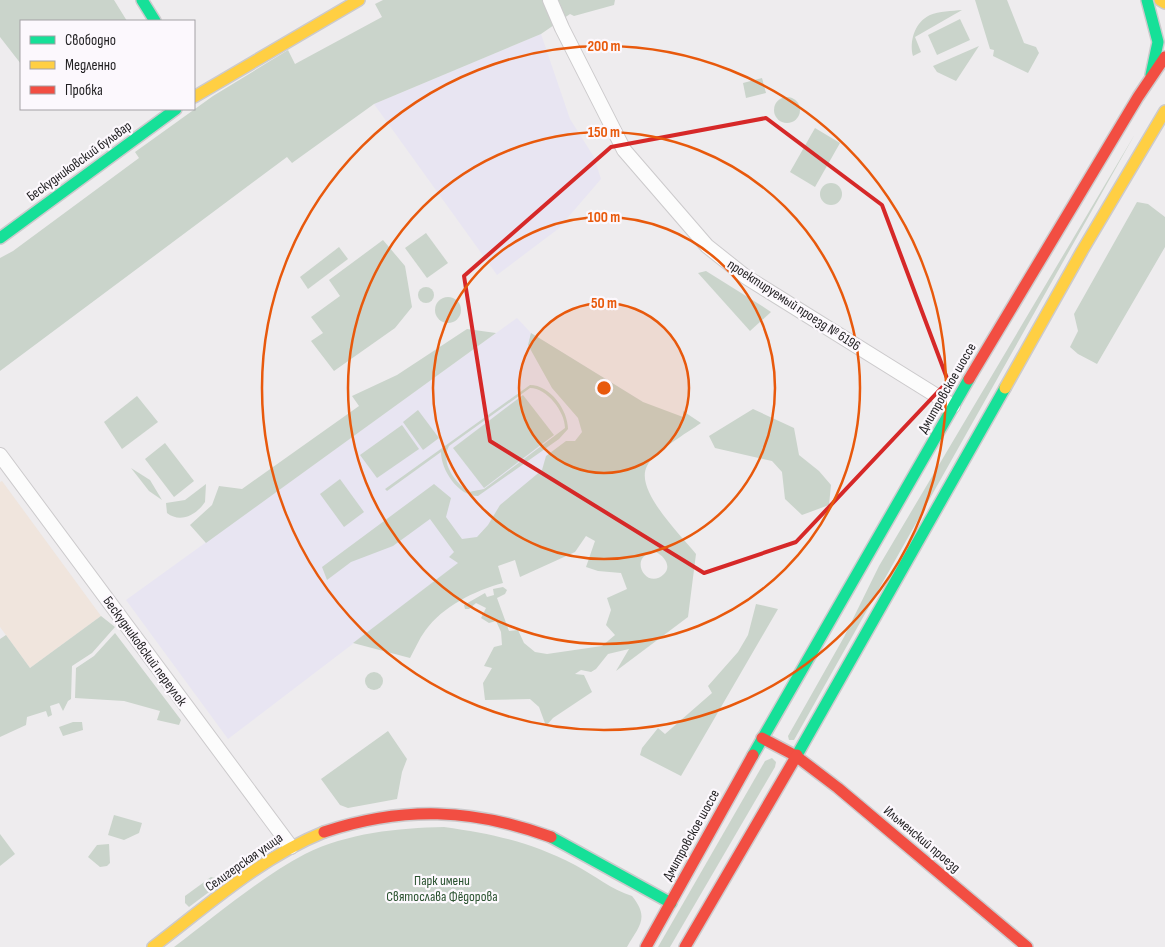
<svg xmlns="http://www.w3.org/2000/svg" width="1165" height="947" font-family="'Sofia Sans Condensed',sans-serif">
	<style>
		.education { fill: #e8e5f2 }
		.medical { fill: #f0e5dd }
		.green { fill: #cad4cb; fill-rule: evenodd }
		.lines { fill: none; stroke-linecap: round; stroke-linejoin: round }
		.street-casing { stroke: #cccacc; stroke-width: 16 }
		.fast-casing { stroke: #cccacc; stroke-width: 14 }
		.slow-casing { stroke: #cccacc; stroke-width: 14 }
		.jam-casing { stroke: #cccacc; stroke-width: 14 }
		.street { stroke: #fcfcfc; stroke-width: 14 }
		.fast { stroke: #16e098; stroke-width: 11 }
		.slow { stroke: #ffcf43; stroke-width: 11 }
		.jam { stroke: #f24e42; stroke-width: 11 }
		.marked { fill: none; stroke: #d62828; stroke-width: 4; stroke-linejoin: round }
		.ring { fill: none; stroke: #e8590c; stroke-width: 2.5 }
		.labels { text-anchor: middle; dominant-baseline: central; stroke-width: 4.5; stroke-linejoin: round; paint-order: stroke }
		.street-label { font-size: 14px; fill: #1f1e20; stroke: #fcf8fd }
		.park-label { font-size: 14px; fill: #2a522f; stroke: #fcf8fd }
		.centre { fill: #e8590c; stroke: #fcf8fd; stroke-width: 2.5 }
		.ring-label { font-size: 15px; text-anchor: middle; font-weight: bold; fill: #e8590c; stroke: #fcf8fd; stroke-width: 4.5; stroke-linejoin: round; paint-order: stroke }
	</style>
	<rect width="100%" height="100%" fill="#eeecee"/>
	<g class="education">
		<path d="M541,34L570,119L594,157L601,179L558,229L497,275L374,104Z"/>
		<path d="M517,318L531,333L643,402L485,543L228,739L126,600Z"/>
	</g>
	<path class="medical" d="M2,481L101,616L30,668L0,627V482Z"/>
	<g class="green">
		<path d="M0,0H114L127,21H21V64L0,37Z"/>
		<path d="M383,0H615L614,5L574,16L570,14L541,34L374,104L292,163L287,157L0,371V258L13,251L139,158L135,152L213,96L288,50L295,64L382,17L375,4Z"/>
		<path d="M975,0H1007L1024,43L1036,47L1039,53L1028,73L993,56L994,50L990,49Z"/>
		<path d="M962,10L915,37L921,52L913,56C909,41 915,22 930,15C939,11 952,11 962,10Z"/>
		<path d="M960,19L970,40L937,55L928,35Z"/>
		<path d="M979,46L956,81L937,72L933,66Z"/>
		<path d="M762,78L766,93L746,98L743,83Z"/>
		<circle cx="787" cy="110" r="13"/>
		<path d="M815,128L840,143L815,187L790,172Z"/>
		<path d="M1135,134L794,740H789L788,736L844,637L879,566Z"/>
		<circle cx="831" cy="194" r="11"/>
		<path d="M1137,202L1148,204L1165,217V247L1097,364L1078,354L1070,347L1078,331L1074,314Z"/>
		<path d="M426,233L448,263L427,278L405,248Z"/>
		<path d="M383,240L405,266L412,307L395,328L334,371L311,341L323,333L311,317L340,296L329,280Z"/>
		<path d="M339,247L348,259L308,289L300,277Z"/>
		<path d="M706,271L762,306L771,312L750,331L698,273Z"/>
		<circle cx="426" cy="295" r="8"/>
		<circle cx="448" cy="310" r="13"/>
		<path d="M467,329L496,333L206,543L190,525L212,505L219,486L242,489L359,406L352,396L397,375Z"/>
		<path d="M531,333L643,402L683,417V411L701,423C688,432 653,453 647,466C634,490 681,535 696,554L688,617L616,671L629,649L608,654L596,669L591,672L581,670L575,674L584,675L592,692L553,718L546,726L539,707L530,699L485,700L483,683L492,668L484,666L494,647L502,645L501,632L496,621L489,623L481,618L486,608L476,603L469,609H465L464,605L485,593L487,597L494,595L493,589L503,587L507,590L505,594L497,598L509,631L518,630L524,643L535,652L547,654L602,646L615,635L606,625L611,610L607,598L627,589L621,573L598,571L586,567L595,541L586,536L575,552L520,577L515,560L498,566L503,583C474,591 443,606 425,631C419,639 415,649 410,658L353,643L458,563L449,557L454,552L430,519L393,546L351,562L327,580L322,567L434,484L451,498L446,517L462,539L477,537L488,525L500,505L542,470L546,456L566,441H575L582,432L578,418L552,388L528,345ZM656,552C664,556 672,566 664,574C646,592 626,554 656,552Z"/>
		<path d="M530,385C550,385 568,410 568,429L559,439L478,496C458,496 441,470 441,452L387,491L385,489ZM530,388C547,388 565,412 565,428L484,489L469,492C455,482 440,463 449,446Z"/>
		<path d="M523,395L554,435L484,488L453,448Z"/>
		<path d="M137,396L158,422L122,449L104,422Z"/>
		<path d="M753,409L794,428L799,455L819,471L831,485L829,505L802,515L785,499L782,472L772,461L715,448L709,436Z"/>
		<path d="M418,410L439,438L423,450L403,422Z"/>
		<path d="M402,425L419,449L377,478L360,455Z"/>
		<path d="M165,443L194,481L174,497L145,459Z"/>
		<path d="M131,468L150,480L162,500L149,491Z"/>
		<path d="M340,479L364,512L344,527L320,494Z"/>
		<path d="M206,484L205,502C197,514 181,524 167,513L166,503L185,500Z"/>
		<path d="M756,604L778,609L681,776L640,755L642,748L658,728L665,734L712,693L708,686L738,652L748,635Z"/>
		<path d="M101,616L115,627L92,653L72,666L71,699L68,701L63,711L59,703L50,706L52,715L48,717L46,711L27,717L26,725L0,737V639L6,635L30,668Z"/>
		<path d="M115,633L181,720L179,725L157,720L160,711L124,701L75,698L76,668L94,656Z"/>
		<circle cx="374" cy="681" r="9"/>
		<path d="M73,722H82L83,730L63,736L59,727Z"/>
		<path d="M388,731L407,759L402,772L397,799L348,808L340,805L321,779Z"/>
		<path d="M772,758L776,762L775,767L670,947H658L765,761Z"/>
		<path d="M114,815L142,823L139,833L124,840L108,835Z"/>
		<path d="M444,827C494,834 530,842 575,865C594,875 612,890 632,896C650,918 639,926 627,947H174C214,917 261,877 305,854C347,833 398,828 444,827Z"/>
		<path d="M0,834L15,854L0,866Z"/>
		<path d="M109,844L110,863L107,866L100,867L88,857L97,845Z"/>
		<path d="M211,877L218,879L221,883L189,907L185,903V896Z"/>
	</g>
	<g class="lines">
		<g class="street-casing">
			<g id="street">
				<path d="M550,0L562,28L624,150L707,246L746,277L953,406"/>
				<path d="M0,455L291,847"/>
			</g>
		</g>
		<g class="fast-casing">
			<g id="fast">
				<path d="M142,0L155,21"/>
				<path d="M1147,0L1158,42L1151,75"/>
				<path d="M0,238L176,109"/>
				<path d="M753,755L969,379"/>
				<path d="M797,755L1005,388"/>
				<path d="M551,837L671,903"/>
			</g>
		</g>
		<g class="slow-casing">
			<g id="slow">
				<path d="M1160,0L1165,3"/>
				<path d="M194,97L359,0"/>
				<path d="M1005,388L1082,251L1165,111"/>
				<path d="M153,947C207,906 260,858 324,832"/>
			</g>
		</g>
		<g class="jam-casing">
			<g id="jam">
				<path d="M969,379L1138,97L1165,57"/>
				<path d="M762,738L796,756L838,788L1027,947"/>
				<path d="M324,832C403,806 472,808 551,837"/>
				<path d="M646,947L753,755"/>
				<path d="M685,947L797,755"/>
			</g>
		</g>
		<use href="#street" class="street"/>
		<use href="#fast" class="fast"/>
		<use href="#slow" class="slow"/>
		<use href="#jam" class="jam"/>
	</g>
	<path class="marked" d="M766,118L882,205L948,381L796,542L704,573L490,441L464,276L611,147Z"/>
	<circle cx="604" cy="388" r="85" fill="#e8590c" fill-opacity=".12"/>
	<g class="ring">
		<circle cx="604" cy="388" r="85"/>
		<circle cx="604" cy="388" r="171"/>
		<circle cx="604" cy="388" r="256"/>
		<circle cx="604" cy="388" r="342"/>
	</g>
	<g class="labels">
		<g class="street-label">
			<text transform="translate(79 161) rotate(-36)">Бескудниковский бульвар</text>
			<text transform="translate(794 305) rotate(33)">проектируемый проезд № 6196</text>
			<text transform="translate(947 388) rotate(-60)">Дмитровское шоссе</text>
			<text transform="translate(145 651) rotate(54)">Бескудниковский переулок</text>
			<text transform="translate(691 835) rotate(-61)">Дмитровское шоссе</text>
			<text transform="translate(922 839) rotate(40)">Ильменский проезд</text>
			<text transform="translate(244 862) rotate(-35)">Селигерская улица</text>
		</g>
		<g class="park-label">
			<text x="442" y="880">Парк имени<tspan x="442" dy="16">Святослава Фёдорова</tspan></text>
		</g>
	</g>
	<circle cx="604" cy="388" r="8" class="centre"/>
	<g class="ring-label">
		<text x="604" y="51">200 m</text>
		<text x="604" y="137">150 m</text>
		<text x="604" y="222">100 m</text>
		<text x="604" y="308">50 m</text>
	</g>
	<rect x="20" y="20" width="175" height="90" fill="#fcf8fd" stroke="#a4a1a5"/>
	<rect x="30" y="36" width="25" height="8" fill="#16e098" stroke="#a4a1a5"/>
	<text x="65" y="45" font-size="15" fill="#1f1e20">Свободно</text>
	<rect x="30" y="61" width="25" height="8" fill="#ffcf43" stroke="#a4a1a5"/>
	<text x="65" y="70" font-size="15" fill="#1f1e20">Медленно</text>
	<rect x="30" y="86" width="25" height="8" fill="#f24e42" stroke="#a4a1a5"/>
	<text x="65" y="95" font-size="15" fill="#1f1e20">Пробка</text>
</svg>
